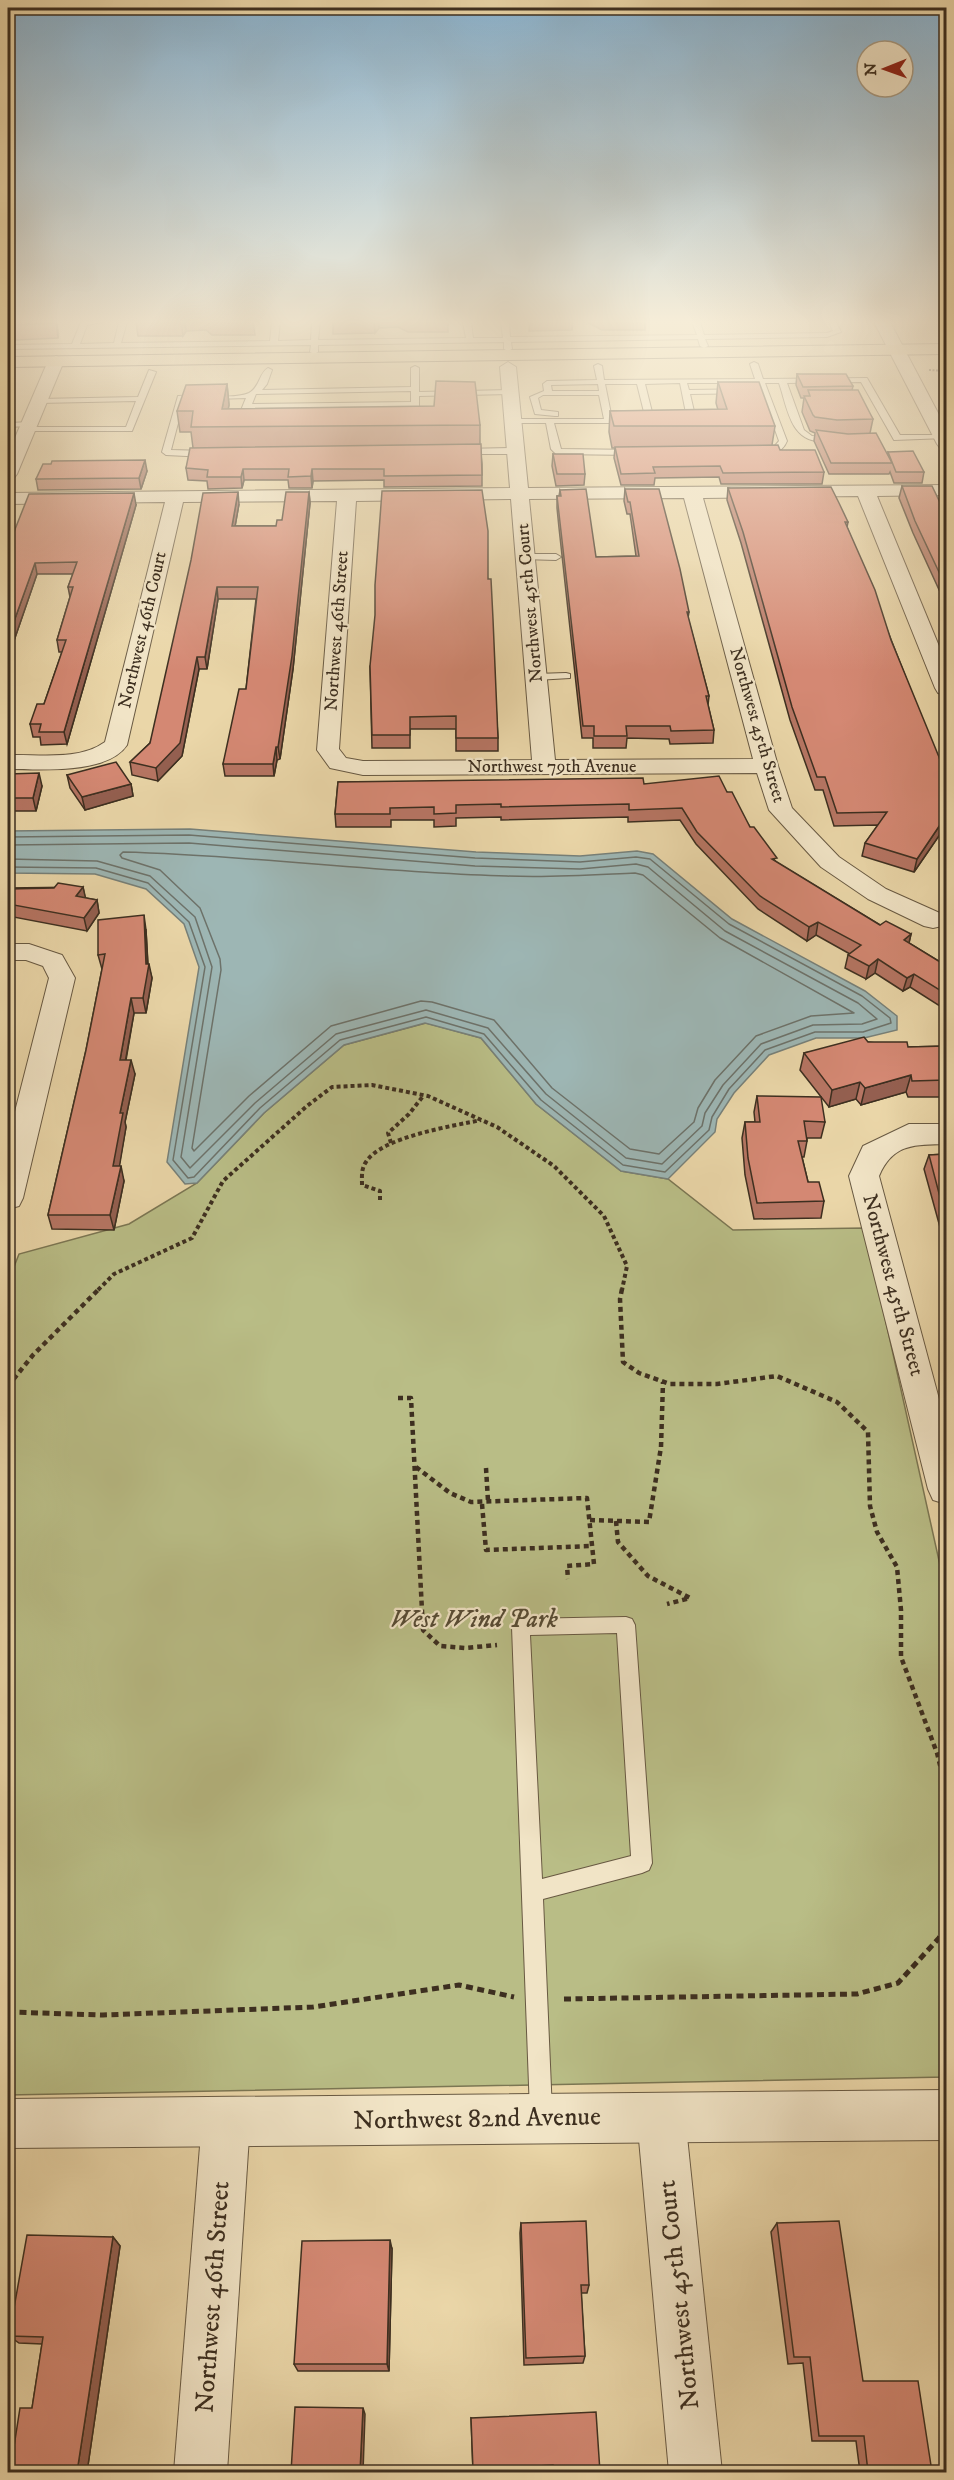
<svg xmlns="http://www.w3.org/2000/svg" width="954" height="2480" font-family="'IM FELL DW Pica',serif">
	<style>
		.green { fill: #b9bd86; stroke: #7b7653; stroke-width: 1.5 }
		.water { fill: #9db6b4; stroke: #778079; stroke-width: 1.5 }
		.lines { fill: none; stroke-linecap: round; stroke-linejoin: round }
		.shore { stroke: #6d726a; stroke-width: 1.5 }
		.service-casing { stroke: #685942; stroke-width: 2 }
		.minor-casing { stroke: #685942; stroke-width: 2 }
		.tertiary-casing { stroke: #685942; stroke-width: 2 }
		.primary-casing { stroke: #3d2f20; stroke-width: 2 }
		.path-far3 { stroke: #3d2f20; stroke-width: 2; stroke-dasharray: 2 1.5; stroke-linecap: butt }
		.path-far2 { stroke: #3d2f20; stroke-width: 4; stroke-dasharray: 4 3; stroke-linecap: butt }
		.path-far1 { stroke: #3d2f20; stroke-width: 4.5; stroke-dasharray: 5 4; stroke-linecap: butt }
		.path { stroke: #3d2f20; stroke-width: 5; stroke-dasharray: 7 4.5; stroke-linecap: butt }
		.service { fill: #f1e4c6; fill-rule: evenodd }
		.minor { fill: #f1e4c6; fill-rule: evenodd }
		.tertiary { fill: #f1e4c6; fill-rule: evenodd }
		.primary { fill: #ead6a8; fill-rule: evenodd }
		.wall { fill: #b67563; stroke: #3d2f20; stroke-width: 1.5 }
		.shaded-wall { fill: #945f50; stroke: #3d2f20; stroke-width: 1.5 }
		.building { fill: #d48873; stroke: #3d2f20; stroke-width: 1.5 }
		.labels { text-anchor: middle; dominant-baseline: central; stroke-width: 4.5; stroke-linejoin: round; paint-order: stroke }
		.far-street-label { font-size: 18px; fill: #3d2f20; stroke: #f1e4c6 }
		.street-label { font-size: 21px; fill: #3d2f20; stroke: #f1e4c6 }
		.near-park-label { font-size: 26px; font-style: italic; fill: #564b34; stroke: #f1e4c6 }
		.near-street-label { font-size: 26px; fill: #3d2f20; stroke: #f1e4c6 }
	</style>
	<rect width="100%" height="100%" fill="#ead6a8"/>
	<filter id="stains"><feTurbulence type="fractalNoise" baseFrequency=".00333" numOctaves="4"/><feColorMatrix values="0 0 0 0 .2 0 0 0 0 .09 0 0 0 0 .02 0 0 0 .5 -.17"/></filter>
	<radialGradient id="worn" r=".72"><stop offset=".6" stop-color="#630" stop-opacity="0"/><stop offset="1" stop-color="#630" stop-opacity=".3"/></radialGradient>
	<path class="green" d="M426,1023L481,1038L536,1104L621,1171L668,1179L733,1230L865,1228L946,1592V2077L8,2095V1282L19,1254L129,1224L197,1183L264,1113L344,1045Z"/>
	<path class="water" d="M190,829L476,852L580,856L637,851L653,854L732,919L865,991L897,1016V1030L864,1038H816L769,1055L734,1093L717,1119L715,1132L668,1179L621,1171L536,1104L481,1038L425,1023L344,1045L264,1113L197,1183L185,1184L167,1162L199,967L184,924L146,889L95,874L8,873V831Z"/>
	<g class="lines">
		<g class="shore">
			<path d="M8,837L189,835L475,858L580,862L636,857L650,859L729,924L862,996L890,1018L891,1023L863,1032H815L765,1050L729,1089L712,1117L709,1130L665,1172L623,1165L541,1100L484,1034L426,1017L340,1040L260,1108L194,1177L188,1178L173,1160L205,967L189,922L148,883L96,868L8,867"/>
			<path d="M8,845L189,843L475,866L580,869L636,864L648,867L725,931L858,1003L877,1019L862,1024L813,1025L761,1044L723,1085L705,1113L702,1126L662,1164L626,1158L546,1094L488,1028L426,1010L336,1034L255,1103L190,1168L181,1157L212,967L195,917L150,876L97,861L8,859"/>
			<path d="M123,852C251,855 379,873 507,876C550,878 592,875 635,873L643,875L720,938L854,1013L811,1016L756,1036L715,1080L698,1108L694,1122L659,1154L630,1149L552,1088L494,1020L432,1002L421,1001L331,1026L249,1096L194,1151L192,1148L221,970L220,959L200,908L160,870L122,858L120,855Z"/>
		</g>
		<g class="service-casing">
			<g id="service">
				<path d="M81,322H103L87,325L80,344L114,343L119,322H127L121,343L270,341L272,322H280L278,341L311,340L312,322H320L318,340L466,338L463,322H471L473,338H503L501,322H509L510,337L697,335L692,322H700L704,335L827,333L833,331L829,322H836L841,332L827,337L705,339L708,346L704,348L700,346L698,339L511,342L512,349L508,351L504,349V342L318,345V352L314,354L310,352L311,345L8,349V345L72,344Z"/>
				<path d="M754,362L758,364L763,379L867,378L900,435H943L946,438L894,440L861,382L787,383L804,430L812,436L836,437L837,439C832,442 826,441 819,441C790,440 787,406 779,383H765L787,441C782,454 767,458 755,451L759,448H773L779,441L762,393L690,394L696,420L684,422L680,420L681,418H687L680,383L645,384L654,420L650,422L646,420L637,384H605L612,419H630L634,421L633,423H554L561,449L636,450L637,452L633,455L556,454L551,449L546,423H513L509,421L513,419H604L599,395H543L538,398L541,410L558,412V416H555L535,414L530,397L544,391L543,384L547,381L597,380L594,366L598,364L602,366L604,380L755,379L750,364ZM687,383H757L760,389L689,390ZM598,384L599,391H552L551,385Z"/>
				<path d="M415,366L419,368V392L510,390L514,392L510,394L419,396V418L415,420L404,418L411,416V406L250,408L246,418L253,420L241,422L237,420L246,398L184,400L171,450L207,451L211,454L207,457L166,455L162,452L178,396C197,394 233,400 249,393C260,387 259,373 268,368L272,370L267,384L262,390L411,387V368ZM411,391V402L252,404L256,394Z"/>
				<path d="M149,370L156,372L132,431H27L23,429L27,427H126L136,401L39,403L35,401L39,399L138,397Z"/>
				<path d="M32,422L33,424L29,426L8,427V423Z"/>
				<path d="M462,449L516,448L520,451L516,454H459L458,452Z"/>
				<path d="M525,554H556L561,557L556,560L522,559V555Z"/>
				<path d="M566,673L570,674V678L536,680L531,677L536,674Z"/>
				<path d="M626,1617L632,1619L635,1625L652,1863L649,1870L642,1873L543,1899L552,2112L549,2120L541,2123L533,2120L530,2112L512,1627L515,1621L521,1619ZM617,1633L631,1856L542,1879L530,1635Z"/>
			</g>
		</g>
		<g class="minor-casing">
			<g id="minor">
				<path d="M56,356L64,361L17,474L14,478L8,479V454L48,361Z"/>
				<path d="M508,362L516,367L528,488L946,485V495L877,496L946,663V695L938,693L935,688L858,496L703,498L778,766L792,808L839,857L886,889L942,914L946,920L942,926L933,928L924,926L868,899L821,867L769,810L757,773L363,775L330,768L317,750L337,501L183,502L127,745C107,775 40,769 8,769V755C39,754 79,761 105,742L165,502L8,504V493L510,488L500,367ZM684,498L753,759L555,760L529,499ZM511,499L532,760L363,761L346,758L339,749L356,501Z"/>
				<path d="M8,944H29L62,955L75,978L23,1198L19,1206L8,1209V1139L49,978L43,966L26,960H8Z"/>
				<path d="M909,1124H946V1144C915,1145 893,1143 879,1176L946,1425V1504L933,1500L928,1489L849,1176L863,1146Z"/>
				<path d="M661,2093L678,2100L685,2117L722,2472H669L637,2117L644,2100Z"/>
				<path d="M226,2097L243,2104L250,2121L227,2472H174L202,2121L209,2104Z"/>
			</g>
		</g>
		<g class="tertiary-casing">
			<g id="tertiary">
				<path d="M874,322H890L946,428V449L940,448L937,444Z"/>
				<path d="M946,2090V2140L8,2148V2099Z"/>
			</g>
		</g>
		<g class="primary-casing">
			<path id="primary" d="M946,344V354L8,367V357Z"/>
		</g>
		<path class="path-far3" d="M929,370L946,371"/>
		<g class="path-far2">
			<path d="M391,1143L388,1133L409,1114L424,1095"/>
			<path d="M380,1200V1191L362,1185C362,1177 361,1169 366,1162C381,1137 453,1126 481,1120"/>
			<path d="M98,1290L114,1274L192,1238L223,1181L307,1106L332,1087L372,1085L428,1096L497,1127L554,1166L604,1216L627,1266L622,1290"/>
		</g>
		<g class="path-far1">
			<path d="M622,1289L620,1299L623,1362L639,1373L670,1384H717L777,1376L837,1402L868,1432L870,1506L877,1532L897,1567L901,1610V1657L937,1753L946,1789"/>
			<path d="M8,1386L33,1355L99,1289"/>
			<path d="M398,1398H411L423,1630L440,1646L465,1648L497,1645"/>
			<path d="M416,1467L450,1493L471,1502L587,1498L594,1564L567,1566L568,1579"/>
			<path d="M486,1468L488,1501"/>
			<path d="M482,1504L486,1550L592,1546"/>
			<path d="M590,1520L649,1522L661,1447L663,1382"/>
			<path d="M616,1521L618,1542L648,1576L690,1598L667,1604"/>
		</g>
		<g class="path">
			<path d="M564,1999L857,1994L898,1983L939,1938L946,1919"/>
			<path d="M8,2012L103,2015L313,2007L459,1985L514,1997"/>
		</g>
		<use href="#service" class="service"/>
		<use href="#minor" class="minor"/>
		<use href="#tertiary" class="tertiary"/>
		<use href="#primary" class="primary"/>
	</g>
	<g class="wall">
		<path d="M12,322H57L58,338L16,340Z"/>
		<path d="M136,322H253L255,335H212L206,330L186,331L183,336H138Z"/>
		<path d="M333,322H448V332H408L398,327L379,328L375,333L333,334Z"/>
		<path d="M530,322H573L572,330L529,331Z"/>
		<path d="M587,322H645V330H602Z"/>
		<path d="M797,374L853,386L852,390L873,419L870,433L888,455V452L924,472L922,483H894L890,472L889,474H829L814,441L815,433L810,431L802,412L804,398H801L796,385Z"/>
		<path d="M718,382L775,426L772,445L780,450L824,472L822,484H721L719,477L655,478L654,485H621L614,458L615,448H612L609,432L610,411L718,410L716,403Z"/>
		<path d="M227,384L229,405L228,409L480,425V445L482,464V486L384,487V480L313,481L312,488H289L288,480H244L242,488L208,489L207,481L188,480L186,468L193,448L191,432H180L177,411Z"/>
		<path d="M553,454L585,474L584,485L556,486L552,466Z"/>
		<path d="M147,471L141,489L38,490L36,479Z"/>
		<path d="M902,486L946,515V605L913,533L899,498Z"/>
		<path d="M728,488L848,522L847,527L946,780V819L945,827L914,872L862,856L865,843L878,825L834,826L823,790H815L790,720L741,543L727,500Z"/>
		<path d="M625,489L689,612L688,618L709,696L708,705L714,730L713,743L670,744L669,739L627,738L626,748H593V738H582L559,528L557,508V496H559L560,490L596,557L636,556L630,514H627L624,501Z"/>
		<path d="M309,492L310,503L293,669L280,759L277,760L274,776H225L223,764L246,689L256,599H218L207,669H199L182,756L158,781L132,775L130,762L150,743L239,504L235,526H276Z"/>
		<path d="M136,505L67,744L41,745L40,737H33L30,724L44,704L62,652H59L57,640L70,597L68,587L73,574H37L8,658V547Z"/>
		<path d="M488,579L498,738V751H456V729H410V748H372L370,666Z"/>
		<path d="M8,774L42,786L36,811H8Z"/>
		<path d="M67,775L131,784L133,796L85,810L70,788Z"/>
		<path d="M338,782L644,784L727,792L750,827L776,862L880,925L911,934L909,943L945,965L946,964V1010L910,987L903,991L875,973L866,979L845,968L848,955L850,954L816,935L807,941L758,909L696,844L680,820L628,822V817L501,820V817L456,818V826L434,827V820H391V827H336L335,814Z"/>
		<path d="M83,887L85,898L97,900L99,913L87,931L8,916V888Z"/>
		<path d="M146,930L148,964L152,978L146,1013H134L126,1060L135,1074L125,1122L126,1127L119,1166L124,1181L114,1230L52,1229L48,1215L86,1050L102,969L98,955Z"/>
		<path d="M868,1042L908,1047L946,1046V1097H908L906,1092L861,1105L856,1099L829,1107L800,1070L804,1053Z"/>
		<path d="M757,1096L825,1122L821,1138H807V1141L804,1157H802L808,1182L824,1201L821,1218L754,1219L745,1175L742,1138L745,1122H755L754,1112Z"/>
		<path d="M946,1154V1249L924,1169L929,1155Z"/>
		<path d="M521,2223L589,2285L587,2293H581L585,2356L583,2363L524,2365L520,2233Z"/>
		<path d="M777,2223L863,2381L932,2472H860L856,2441H812L803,2363L788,2364L771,2232Z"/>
		<path d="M113,2237L120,2246L87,2472H10L32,2408L42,2344L19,2343L9,2336Z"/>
		<path d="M392,2249L389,2371H298L294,2364Z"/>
		<path d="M946,2294V2313L943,2296Z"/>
		<path d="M471,2418L600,2472H551V2470L498,2472H473Z"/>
	</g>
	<g class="shaded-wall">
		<path d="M56,322H57L58,338Z"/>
		<path d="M181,322H185L186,331L183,336Z"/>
		<path d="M374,322H379V328L375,333Z"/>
		<path d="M227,384L229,405L225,426L222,409Z"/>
		<path d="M145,460L147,471L141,489L139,478Z"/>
		<path d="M243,469L244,480L242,488L241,477Z"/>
		<path d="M312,469L313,481L312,488L311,476Z"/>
		<path d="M238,492L239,504L233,538L232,526Z"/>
		<path d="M309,492L310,503L293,669L280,759L278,747Z"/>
		<path d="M134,493L136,505L67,744L64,732Z"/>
		<path d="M35,563L37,574L8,658V638Z"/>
		<path d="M217,587L218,599L207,669L205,657Z"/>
		<path d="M197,657L199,669L182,756L158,781L156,768Z"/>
		<path d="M276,747L277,760L274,776L273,764Z"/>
		<path d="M39,773L42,786L36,811L33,798Z"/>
		<path d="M131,784L133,796L85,810L82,797Z"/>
		<path d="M946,816L945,827L914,872L917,859Z"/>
		<path d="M83,887L86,900L76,896Z"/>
		<path d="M97,900L99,913L87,931L84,918Z"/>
		<path d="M144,915L146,930L148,968L149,964L152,978L146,1013L143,998L146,964Z"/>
		<path d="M818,922L816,935L807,941L809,927Z"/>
		<path d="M911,934L908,947L904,940Z"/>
		<path d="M878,959L875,973L866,979L869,966Z"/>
		<path d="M914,974L910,987L903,991L907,978Z"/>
		<path d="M131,998L134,1013L123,1074L120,1060Z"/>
		<path d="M131,1060L135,1074L125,1122L126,1127L117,1181L113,1166L120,1113Z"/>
		<path d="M911,1075L906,1092L861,1105L865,1088Z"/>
		<path d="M860,1082L856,1099L829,1107L832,1090Z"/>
		<path d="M121,1166L124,1181L114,1230L110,1215Z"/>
		<path d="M113,2237L120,2246L87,2472H77Z"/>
		<path d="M390,2240L392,2249L389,2371L387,2364Z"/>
		<path d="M363,2408L365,2414L363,2472H360Z"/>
	</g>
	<g class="building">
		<path d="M12,322H56V323L13,325Z"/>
		<path d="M797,374H846L853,386L803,387Z"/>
		<path d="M436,381L475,382L480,425L191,427L193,411H177L186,385L227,384L222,409L434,406Z"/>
		<path d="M718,382H759L775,426H614L610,411L727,409Z"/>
		<path d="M808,390H858L873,419L837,420L815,417L813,415L804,396H810Z"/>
		<path d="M816,430L848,434L876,433L892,463H831Z"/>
		<path d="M481,444L482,475L384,476V469H312L311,476L288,477L289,469H243L241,477H207L208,470L186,468L190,448Z"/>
		<path d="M778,445L780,450H815L824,472L723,473L720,466L653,467L655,473L621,474L615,447Z"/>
		<path d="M913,451L924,472H896L888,452Z"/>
		<path d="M553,454H583L585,474H557Z"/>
		<path d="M145,460L139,478L36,479L43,464H51L52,461Z"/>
		<path d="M902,486H932L946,515V587L915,521Z"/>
		<path d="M831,487L839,503L848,522H845L875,590L891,640L939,757L946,780V805H945L946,810V816L917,859L865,843L887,812L837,813L825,777H817L792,707L743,532L728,488Z"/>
		<path d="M586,489L596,557L639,556L630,502H628L625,489H659L680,569L689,612H687L709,696H706L714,730L671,731L670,726H626L627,736H594V726H583L557,496H561L560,490Z"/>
		<path d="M482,490L488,531V579H491L493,619L498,738H456V716L410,717V735H372L370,666L375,615V585L382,491Z"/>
		<path d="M238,492L232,526H276L277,520H282L286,492H309L292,656L278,747H276L273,764H223L239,689H246L258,587H217L205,657H197L180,743L156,768L130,762L150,743L191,560L203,493Z"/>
		<path d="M134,493L64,732H39L41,724H30L37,704H44L66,640H57L73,587H68L77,562L35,563L8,638V547L29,494Z"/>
		<path d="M116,762L131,784L82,797L67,775Z"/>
		<path d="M39,773L33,798H8V774Z"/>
		<path d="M719,776L727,792H732L750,827H754L777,858L772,859L880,925L886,921L911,934L904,940L945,965L946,964V994L914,974L907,978L878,959L869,966L848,955L861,945L818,922L809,927L760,896L697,832L682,808L629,810V804L501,807V804L456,805V813L434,814V807L390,808V814H335L338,782L643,778L644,784Z"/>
		<path d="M58,883L83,887L76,896L97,900L84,918L8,904V889L54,888Z"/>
		<path d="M144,915L146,964H149L143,998H131L120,1060H131L120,1113H123L113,1166H121L110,1215H48L86,1050L105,954L98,955V920Z"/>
		<path d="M864,1037L868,1042H907L908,1047L946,1046V1080L912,1081L911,1075L865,1088L860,1082L832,1090L804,1053Z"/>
		<path d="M757,1096L821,1097L825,1122L804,1121L807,1141H798L808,1182H819L824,1201L757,1203L748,1158L745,1122H760Z"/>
		<path d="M946,1154V1220L929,1155Z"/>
		<path d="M586,2221L589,2285H581L585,2356L526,2358L521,2223Z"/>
		<path d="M839,2221L863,2381H918L932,2472H868L864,2436H819L810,2357H794L777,2223Z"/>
		<path d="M27,2235L113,2237L77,2472H10L20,2408H32L43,2337L9,2336Z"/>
		<path d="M390,2240L387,2364H294L302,2241Z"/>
		<path d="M295,2407L363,2408L360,2472H291Z"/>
		<path d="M596,2412L600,2472H553V2465L473,2470L471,2418Z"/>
	</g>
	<linearGradient id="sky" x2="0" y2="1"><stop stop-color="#8ab5d3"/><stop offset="0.48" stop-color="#f6edd8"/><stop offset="1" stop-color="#f6edd8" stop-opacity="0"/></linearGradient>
	<rect width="954" height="670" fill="url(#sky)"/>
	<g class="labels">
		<g class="far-street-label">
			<text transform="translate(530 603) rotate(-95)">Northwest 45th Court</text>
			<text transform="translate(143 630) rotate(-77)">Northwest 46th Court</text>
			<text transform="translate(337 631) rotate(-86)">Northwest 46th Street</text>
			<text transform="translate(757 725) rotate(74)">Northwest 45th Street</text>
			<text x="552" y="767">Northwest 79th Avenue</text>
		</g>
		<g class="street-label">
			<text transform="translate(893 1285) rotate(75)">Northwest 45th Street</text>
		</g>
		<g class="near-park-label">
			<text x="474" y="1619">West Wind Park</text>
		</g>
		<g class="near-street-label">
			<text transform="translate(477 2119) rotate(-1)">Northwest 82nd Avenue</text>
			<text transform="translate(679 2295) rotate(-96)">Northwest 45th Court</text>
			<text transform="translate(213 2297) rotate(-86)">Northwest 46th Street</text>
		</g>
	</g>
	<rect width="954" height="2480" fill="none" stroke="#ead6a8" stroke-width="30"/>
	<rect x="9" y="9" width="936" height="2462" fill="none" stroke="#3d2f20" stroke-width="3"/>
	<rect x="15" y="15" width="924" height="2450" fill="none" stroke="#3d2f20" stroke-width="1.5"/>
	<g transform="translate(885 69) rotate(269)"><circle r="28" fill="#f1e4c6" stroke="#a99c84" stroke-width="1.5"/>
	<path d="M0-4.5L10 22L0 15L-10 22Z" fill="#8f2418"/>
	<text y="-9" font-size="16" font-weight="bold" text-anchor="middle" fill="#3d2f20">N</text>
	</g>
	<rect width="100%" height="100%" filter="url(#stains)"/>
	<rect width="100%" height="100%" fill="url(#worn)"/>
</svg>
